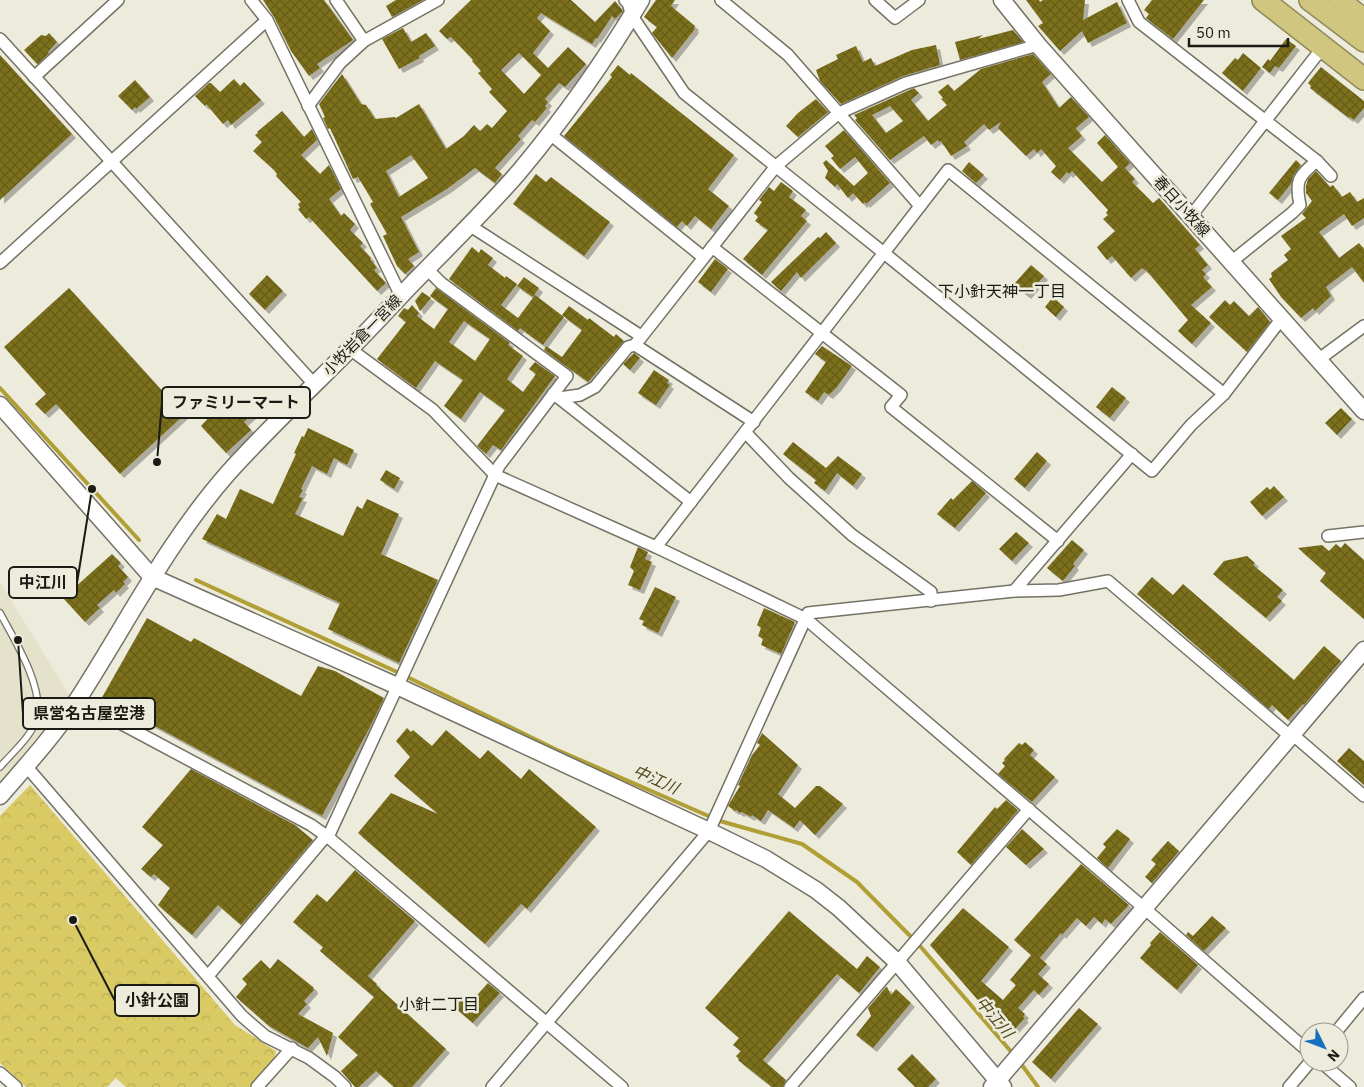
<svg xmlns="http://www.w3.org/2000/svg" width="1364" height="1087" font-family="'IBM Plex Sans','Noto Sans JP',sans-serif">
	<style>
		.built { fill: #e5e2cb }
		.park { fill: url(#park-crowns) }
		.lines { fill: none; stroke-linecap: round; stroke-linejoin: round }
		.stream { stroke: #af9f34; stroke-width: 4 }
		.building { fill: url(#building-cross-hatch); fill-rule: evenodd; filter: url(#shadow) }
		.lane-casing { stroke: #747265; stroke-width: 8 }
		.street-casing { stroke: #747265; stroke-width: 14 }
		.secondary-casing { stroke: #747265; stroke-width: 19 }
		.highway-casing { stroke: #918a5b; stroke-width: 24 }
		.lane { stroke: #fff; stroke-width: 5.5 }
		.street { stroke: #fff; stroke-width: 11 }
		.secondary { stroke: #fff; stroke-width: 16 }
		.highway { stroke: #d0c680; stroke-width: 21 }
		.labels { text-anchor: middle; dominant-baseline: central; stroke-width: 5; stroke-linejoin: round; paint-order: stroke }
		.street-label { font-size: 15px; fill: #1b1b15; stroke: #edebdc }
		.neighbourhood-label { font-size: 16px; fill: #1b1b15; stroke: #edebdc }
		.water-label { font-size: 16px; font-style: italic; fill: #4f491e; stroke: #edebdc }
		.leader { fill: none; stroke: #1b1b15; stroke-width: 2 }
		.callout-dot { fill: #1b1b15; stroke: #edebdc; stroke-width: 2 }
		.callout { fill: #edebdc; stroke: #1b1b15; stroke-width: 2 }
		.callout-label { font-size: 16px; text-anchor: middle; font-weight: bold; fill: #1b1b15 }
	</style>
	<defs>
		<pattern id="park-crowns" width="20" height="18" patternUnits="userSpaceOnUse" patternTransform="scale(1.25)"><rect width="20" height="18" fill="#d9ca64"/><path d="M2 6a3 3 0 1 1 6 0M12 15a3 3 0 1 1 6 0" fill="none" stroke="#baad56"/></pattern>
		<pattern id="building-cross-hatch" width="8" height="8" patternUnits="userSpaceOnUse" patternTransform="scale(1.25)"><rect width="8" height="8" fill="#7c701e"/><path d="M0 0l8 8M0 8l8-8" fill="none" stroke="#655b19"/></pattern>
		<filter id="shadow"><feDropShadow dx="4" dy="4" stdDeviation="0" flood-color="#0004"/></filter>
	</defs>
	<rect width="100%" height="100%" fill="#edebdc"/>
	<path class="built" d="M0,582L71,698L54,721L0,785Z"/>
	<path class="park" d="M30,785L235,1025L276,1051L275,1061L251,1087H126L116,1078L107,1087H26L0,1063V816Z"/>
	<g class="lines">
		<g class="stream">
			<path d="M0,388L139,540"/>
			<path d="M196,580L397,672L555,749L720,821L802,844L857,882L920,946L1014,1055"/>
			<path d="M1019,1061L1038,1087"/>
		</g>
	</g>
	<g class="building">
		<path d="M263,0H324L353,40L317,64L320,68L309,76L291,51L274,17Z"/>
		<path d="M396,0H423L392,17L386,6Z"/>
		<path d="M471,0H571L595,22L615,1L623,11L615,19L612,16L597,39L596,38L592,44L541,13L537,18L550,31L533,53L548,68L568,47L586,64L565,87L559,83L545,99L548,102L545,106L547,108L535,122L532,120L518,136L521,139L495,168L502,174L495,183L475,168L447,189L401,217L419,252L408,259L414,266L405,274L397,266L383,236L387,234L370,204L373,202L358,177L353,179L330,128L328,129L323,118L325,117L319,104L342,74L361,104L366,105L375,119L395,117L396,118L419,104L446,149L464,136L474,125L480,131L487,124L492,128L507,111L489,92L492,89L478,73L481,71L472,61L473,60L451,37L447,39L439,31ZM519,53L541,75L524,94L501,70ZM411,155L428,178L399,197L386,171Z"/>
		<path d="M656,0H675L671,6L695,26L694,28L695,29L672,58L652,33L657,27L644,17Z"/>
		<path d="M1026,0H1039L1040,2L1043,0H1085L1083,20L1117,2L1127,23L1088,43L1082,31L1060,51L1038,26L1043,23Z"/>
		<path d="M1152,0H1204L1173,39L1146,18L1149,14L1144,10Z"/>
		<path d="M403,28L411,42L426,33L435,46L419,56L420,58L399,69L382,39Z"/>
		<path d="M1013,30L1023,42L960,60L955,42L983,35L978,39Z"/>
		<path d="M49,33L57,42L48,52L49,53L38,64L36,63L24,50L41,35L46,36Z"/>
		<path d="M1286,39L1296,46L1279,68L1275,66L1270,73L1262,67L1268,59L1270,61Z"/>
		<path d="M936,45L940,65L903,76L841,104L820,81L816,70L838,59L836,55L856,46L863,62L871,58L875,66L912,50Z"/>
		<path d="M1243,53L1261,68L1243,91L1222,73L1235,58L1238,60Z"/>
		<path d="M1033,54L1051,74L1042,82L1059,108L1071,97L1089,117L1076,128V129L1082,136L1068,148L1102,182L1118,167L1097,143L1105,135L1130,163L1125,168L1135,179L1132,182L1153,203L1159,198L1200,245L1195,249L1208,265L1202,270L1206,274L1203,277L1212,287L1191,305L1211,323L1192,344L1178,331L1188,320L1146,270V271L1142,268L1131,278L1112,256L1107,260L1099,250L1097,247L1115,231L1103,219L1108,215L1106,213L1108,210L1072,171L1069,174L1067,172L1060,180L1051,172L1056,166L1041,149L1037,153L1034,149L1026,156L998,128L1001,122L989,130L984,124L964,142L967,146L951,156L941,141L939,142L938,140L931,145L924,136L890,160L855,120L857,118L854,115L914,88L919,93L911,100L928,121L947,105L941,99L943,98L938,92L948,84L954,91L981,69ZM890,106L903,121L886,133L872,115Z"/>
		<path d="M0,55L72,134L0,200Z"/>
		<path d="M618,65L630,75L631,73L734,155L708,189L729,206L711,229L695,216L687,226L682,221L677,227L564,136L612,77L610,75Z"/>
		<path d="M1321,67L1364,101V108L1354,120L1350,117L1349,118L1310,88L1311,86L1308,83Z"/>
		<path d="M234,79L240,86L244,82L261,100L231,125L228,120L223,124L206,104L205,106L195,96L209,83H211L220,92Z"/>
		<path d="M135,80L150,97L136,109L135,107L132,110L118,96Z"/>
		<path d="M816,99L828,112L798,137L786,126L798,113Z"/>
		<path d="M282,111L304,137L312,129L317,140L301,155L320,174L329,165L341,189L329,199L341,216L344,213L355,224L350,230L363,243L360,246L371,258L370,259L377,268L374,270L386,283L377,291L309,217L306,219L298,209L300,208L298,204L301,202L276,176L277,174L273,169L253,151L262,142L255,135L258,133L257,132Z"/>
		<path d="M844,130L890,183L866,204L865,202L863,204L853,193L848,198L837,184L835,187L825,178L828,171L823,163L826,160L854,186L868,173L855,157L840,169L831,158L834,156L825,146Z"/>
		<path d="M1296,160L1301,165L1293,176L1291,184L1278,200L1269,193Z"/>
		<path d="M969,162L984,175L976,183L962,171Z"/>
		<path d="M1316,171L1330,187L1333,185L1342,197L1350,192L1357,202L1364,198V218L1352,226L1344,214L1319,232L1339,258L1359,243L1364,249V283L1352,267L1326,287L1331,296L1315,311L1313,308L1301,318L1281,297L1269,279L1272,277L1271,273L1288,260L1284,255L1291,249L1281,236L1306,218L1302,214L1312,201L1306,193V186L1308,179Z"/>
		<path d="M536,174L546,182L551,177L610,222L584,256L513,204Z"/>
		<path d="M781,182L793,191L789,197L806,210L801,216L807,221L762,275L743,259L768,230L755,221L758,217L754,213L762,202L759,200L769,187L774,191Z"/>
		<path d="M826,232L836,243L801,278L797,272L781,291L771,282L818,237L820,238Z"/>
		<path d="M472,247L479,253L481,249L493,258L488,265L505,278L506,276L517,284L501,305L518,318L535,295L564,317L543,345L520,328L518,331L449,279Z"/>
		<path d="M715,259L728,269L711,292L698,282Z"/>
		<path d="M1031,265L1044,276L1027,295L1014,284Z"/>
		<path d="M267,275L283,291L265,310L249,294Z"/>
		<path d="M524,277L539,288L533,297L517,286Z"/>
		<path d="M69,288L184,415L120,474L56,404L45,414L35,404L46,394L4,347Z"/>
		<path d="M436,288L510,343L508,345L523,356L507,379L523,392L536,374L529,369L535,362L555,376L501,450L493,445L486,454L477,446L505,410L480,392L461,419L444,406L463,380L435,361L416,388L377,359L406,322L398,316L404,308L408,310L412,305L419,313L417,316L434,329L448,309L430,296ZM464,321L490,339L475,361L449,342Z"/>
		<path d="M422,292L431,298L420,311L415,301Z"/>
		<path d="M1053,297L1064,307L1056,317L1045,307Z"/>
		<path d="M1225,300L1230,305L1234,301L1249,316L1258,307L1270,322L1247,352L1209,317Z"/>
		<path d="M569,306L588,320L589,318L614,337L616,334L624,341L588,382L544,350L546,346L562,357L582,330L562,315Z"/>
		<path d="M822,346L852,366L837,387L829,395L824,392L818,401L805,392L826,362L815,354Z"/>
		<path d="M634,353L640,358L630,370L623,364Z"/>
		<path d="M654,370L669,380L667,383L670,385L656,405L638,393Z"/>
		<path d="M248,387L260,399L255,403L260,408L244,422L251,430L226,453L201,426L211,415L214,418Z"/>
		<path d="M1112,387L1126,398L1110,418L1096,407Z"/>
		<path d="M1341,408L1352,419L1337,435L1325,423Z"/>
		<path d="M308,428L354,450L347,465L334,458L327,474L312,466L301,489L303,490L299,497L303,498L295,514L343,536L357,506L362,509L367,499L399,514L381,554L438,580L399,663L328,629L340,603L202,539L217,514L226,519L240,489L273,504L296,454L294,453L302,436L304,437Z"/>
		<path d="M793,442L826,468L838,456L862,474L853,486L837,473L825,491L814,483L816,480L783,454Z"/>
		<path d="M1037,452L1047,461L1025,488L1014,479Z"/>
		<path d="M386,470L400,478L394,489L380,480Z"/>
		<path d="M972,481L986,493L955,528L937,514L951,498L953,500Z"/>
		<path d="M1274,486L1284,497L1262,516L1250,502L1267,487L1270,490Z"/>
		<path d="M1016,532L1029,543L1012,561L999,549Z"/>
		<path d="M1072,540L1084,550L1073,564L1075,566L1063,581L1047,568Z"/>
		<path d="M1345,543L1364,560V619L1320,581L1326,573L1298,548L1322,545L1329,551L1336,544L1341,548Z"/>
		<path d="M638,547L648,552L645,559L652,562L640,590L628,585L634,571L630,567Z"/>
		<path d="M112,554L121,563L118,566L128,577L123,582L125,584L116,593L114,590L97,605L100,608L85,622L63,598Z"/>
		<path d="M1247,556L1255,563L1253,565L1283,590L1277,597L1282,601L1266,618L1213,574L1224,561Z"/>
		<path d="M1152,577L1173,595L1183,584L1294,680L1324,646L1341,661L1304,705L1303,704L1288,720L1272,705L1269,709L1137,594Z"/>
		<path d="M655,587L676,597L658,633L642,625L644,621L639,619Z"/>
		<path d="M764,608L795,622L781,654L761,645L763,639L758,636L761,628L757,625Z"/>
		<path d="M147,618L191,642L194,638L301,696L318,666L335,671L384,698L370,727L322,816L138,717L136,721L100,701Z"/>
		<path d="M407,728L411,732L413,730L432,746L446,730L480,759L488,750L521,779L529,769L596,827L527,909L521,904L485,944L358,833L391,793L438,814L394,776L410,757L396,741Z"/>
		<path d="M762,733L798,765L778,794L795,808L816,786H820L843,804L815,835L800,820L794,828L768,810L761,821L752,815L751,817L742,812L740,813L736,810L735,811L728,806L740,786L738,785L752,755L760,745L757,743Z"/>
		<path d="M1025,742L1034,750L1030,755L1055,777L1032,802L998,774L1005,766L1002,763L1005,760L1004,759L1019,743L1022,745Z"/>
		<path d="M1349,748L1364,761V785L1337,761Z"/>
		<path d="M191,769L295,825L313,840L241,925L218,905L192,935L158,905L170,888L154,874L151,877L141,869L163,845L142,827Z"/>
		<path d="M1006,800L1018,810L971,865L957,852L995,807L997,809Z"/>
		<path d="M1022,829L1044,849L1026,865L1006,847Z"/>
		<path d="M1117,829L1130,839L1108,868L1097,858L1106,847L1103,844Z"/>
		<path d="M1168,841L1179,851L1152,883L1145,877L1156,864L1151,860Z"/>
		<path d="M1081,864L1129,905L1111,924L1105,919L1102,924L1094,917L1086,926L1077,918L1062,935L1061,933L1040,958L1047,964L1038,974L1049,984L1039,995L1034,990L1018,1008L1025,1014L1023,1017L1025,1018L1014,1030L1013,1029L1010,1032L990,1014L930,945L963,908L1009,947L981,981L1003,1000L1016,985L1010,980L1031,955L1014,940Z"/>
		<path d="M355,870L415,921L368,976L377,984L376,985L446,1049L412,1087H394L376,1071L359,1087H355L341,1071L358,1055L338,1037L374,997L320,951L323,947L293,922L317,894L327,902Z"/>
		<path d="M789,911L857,969L867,956L880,967L859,993L837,974L763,1060L786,1080L783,1087H772L738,1060L739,1059L736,1056L741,1051L733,1045L739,1038L705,1008Z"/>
		<path d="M1212,916L1226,928L1204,951L1186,935L1188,932L1193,936Z"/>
		<path d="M1160,932L1198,965L1177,990L1140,958L1151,945L1150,943Z"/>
		<path d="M278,959L313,987L314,990L304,1001L307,1004L298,1014L333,1033L327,1056L318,1037L308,1048L269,1026L236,997L247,984L242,979L261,960L270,969Z"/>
		<path d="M488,983L500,993L473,1023L453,1006L461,998L463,1000L464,998L470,1003Z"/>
		<path d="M886,987H887L891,995L896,989L911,1003L873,1048L856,1035L871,1016L868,1008Z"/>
		<path d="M1079,1008L1098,1024L1051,1079L1032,1062Z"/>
		<path d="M912,1054L936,1079L928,1087H915L897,1069Z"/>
	</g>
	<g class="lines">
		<g class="lane-casing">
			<path id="lane" d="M0,613C14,639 44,687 37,718C32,736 12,753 0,767"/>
		</g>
		<g class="street-casing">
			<g id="street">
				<path d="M251,0L267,20L401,296"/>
				<path d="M336,0L364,41"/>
				<path d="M625,0L628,3L632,16L684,93L884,253L1152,471L1191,425L1224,394L1282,318"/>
				<path d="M721,0L788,55L920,206"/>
				<path d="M875,0L895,18L919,0"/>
				<path d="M1128,0L1139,22L1317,161L1331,176"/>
				<path d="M0,39L314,384"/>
				<path d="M34,77L118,0"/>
				<path d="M308,106L340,63L364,41L438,0"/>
				<path d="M550,134L703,257"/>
				<path d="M1191,216L1323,47"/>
				<path d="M469,225L641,336"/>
				<path d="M712,247L901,395L891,407L1058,541"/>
				<path d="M1231,262L1292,213L1300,205C1295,181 1298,176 1317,161"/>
				<path d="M0,263L267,20"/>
				<path d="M635,345L754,422"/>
				<path d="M350,349L433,410L495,475L656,547L806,619L1144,908L1309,1052"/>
				<path d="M1318,360L1364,326"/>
				<path d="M553,394L559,398L580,395L595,387L628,347L635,345L776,166L839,113L906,83L1038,45"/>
				<path d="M559,398L691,502"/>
				<path d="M746,433L789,478L852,535L931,592V601"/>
				<path d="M1328,536L1364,532"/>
				<path d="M656,547L948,170L1224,394"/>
				<path d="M1014,591L1132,454"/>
				<path d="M77,700L311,825L328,837L622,1087"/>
				<path d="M1292,734L1364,796"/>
				<path d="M26,766L242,1016L265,1036L309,1058L335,1077L345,1087"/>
				<path d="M328,837L499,466L567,376L441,283L427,269"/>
				<path d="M208,976L326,836"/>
				<path d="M1336,1032L1364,998"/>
				<path d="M1321,1062L1350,1087"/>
				<path d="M0,1073L16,1087"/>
				<path d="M257,1087L292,1048"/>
				<path d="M492,1087L709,831L808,613L1014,591L1059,590L1108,581L1290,736"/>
				<path d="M790,1087L1029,809"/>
				<path d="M1289,1087L1310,1062"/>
			</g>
		</g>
		<g class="secondary-casing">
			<g id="secondary">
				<path d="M1002,0L1038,45L1364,411"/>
				<path d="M0,405L152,577L397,686L709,831L766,859L816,890L839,908L898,963L1003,1087"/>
				<path d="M0,796C27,765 55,734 78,699C127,623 168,541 229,472C267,430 308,391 348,351C370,329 391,306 412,284C448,247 485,211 519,172C564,118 605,61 641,0"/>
				<path d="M992,1087L1364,650"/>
			</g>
		</g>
		<g class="highway-casing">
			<g id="highway">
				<path d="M1263,0L1364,79"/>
				<path d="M1310,0L1364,41"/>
				<path d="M1339,0L1364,20"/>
			</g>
		</g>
		<use href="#lane" class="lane"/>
		<use href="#street" class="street"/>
		<use href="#secondary" class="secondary"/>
		<use href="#highway" class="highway"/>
	</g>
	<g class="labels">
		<g class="street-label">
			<text transform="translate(1182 206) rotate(48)">春日小牧線</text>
			<text transform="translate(362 335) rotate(-46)">小牧岩倉一宮線</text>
		</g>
		<g class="neighbourhood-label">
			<text x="1002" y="291">下小針天神一丁目</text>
			<text x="439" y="1004">小針二丁目</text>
		</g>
		<g class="water-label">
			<text transform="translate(656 779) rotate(24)">中江川</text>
			<text transform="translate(995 1017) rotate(50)">中江川</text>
		</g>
	</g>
	<path class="leader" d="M157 462L162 402M92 489L77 583M18 640L23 714M73 920L115 1001"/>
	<g class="callout-dot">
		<circle cx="157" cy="462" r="5"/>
		<circle cx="92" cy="489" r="5"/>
		<circle cx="18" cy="640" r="5"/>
		<circle cx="73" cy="920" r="5"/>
	</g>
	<g class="callout">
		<rect x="162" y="387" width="148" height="31" rx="5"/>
		<rect x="9" y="567" width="68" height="31" rx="5"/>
		<rect x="23" y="698" width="132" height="31" rx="5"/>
		<rect x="115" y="985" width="84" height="31" rx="5"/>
	</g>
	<g class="callout-label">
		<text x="236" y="408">ファミリーマート</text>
		<text x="43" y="588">中江川</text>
		<text x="89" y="719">県営名古屋空港</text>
		<text x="157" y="1006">小針公園</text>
	</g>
	<g transform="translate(1324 1047) rotate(132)"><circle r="24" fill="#edebdc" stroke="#99988c"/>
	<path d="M0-4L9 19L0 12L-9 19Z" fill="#186fbd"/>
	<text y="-8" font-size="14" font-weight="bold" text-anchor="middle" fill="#1b1b15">N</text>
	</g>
	<path d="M1189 38v8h99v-8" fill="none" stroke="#1b1b15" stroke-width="2.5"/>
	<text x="1196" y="38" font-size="15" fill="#1b1b15" stroke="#edebdc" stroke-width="4" paint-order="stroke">50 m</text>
</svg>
